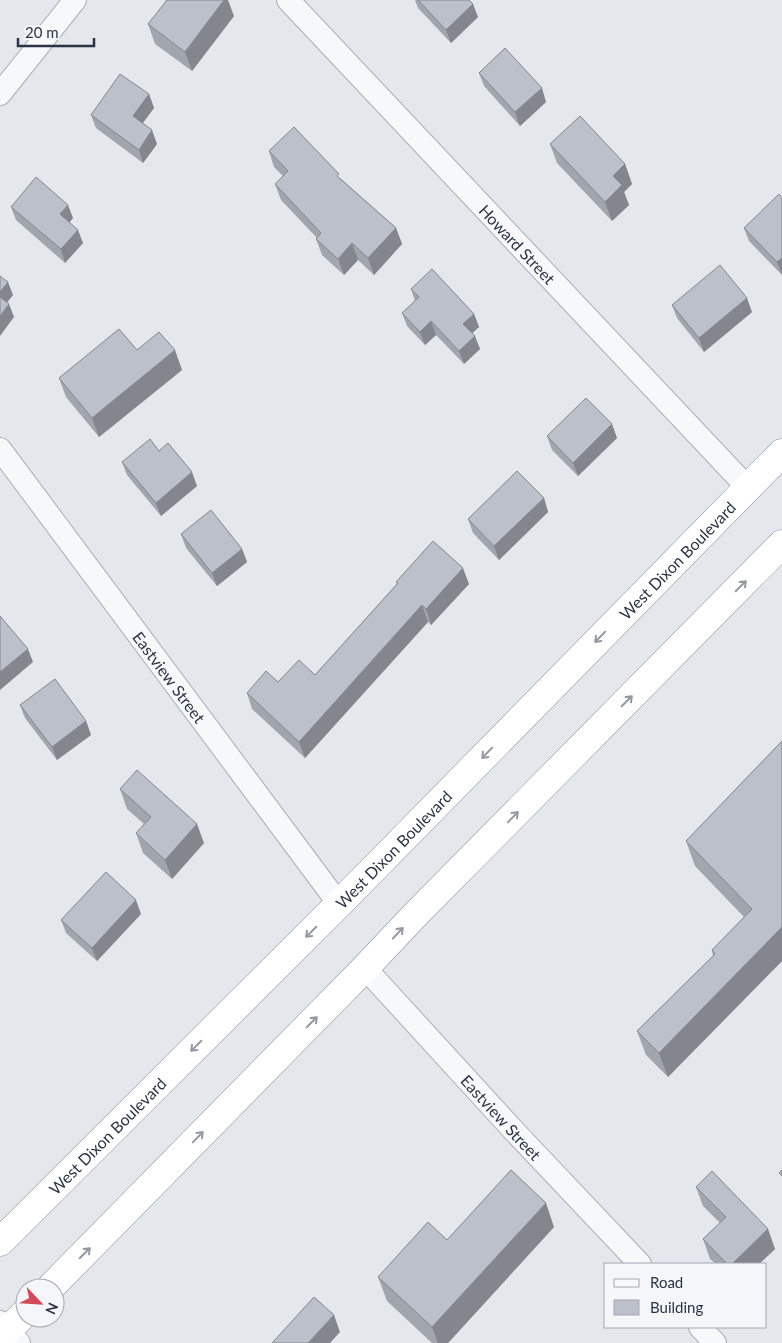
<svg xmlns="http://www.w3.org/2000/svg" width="782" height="1343" font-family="Lato,sans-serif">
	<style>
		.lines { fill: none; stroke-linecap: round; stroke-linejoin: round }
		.street-casing { stroke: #a9aeb7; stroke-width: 24 }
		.highway-casing { stroke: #8b94a3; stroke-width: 29 }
		.street { stroke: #f7f8fa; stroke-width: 22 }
		.highway { stroke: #fff; stroke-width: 28 }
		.wall { fill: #a1a5ae }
		.shaded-wall { fill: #83868d }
		.building { fill: #bbc0ca; stroke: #83868d }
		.oneway { stroke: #959aa2 }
		.labels { text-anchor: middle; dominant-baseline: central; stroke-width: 4; stroke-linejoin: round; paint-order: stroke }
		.street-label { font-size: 16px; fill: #2b3445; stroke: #f4f6f9 }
	</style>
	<rect width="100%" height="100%" fill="#e4e7ec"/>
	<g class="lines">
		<g class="street-casing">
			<g id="street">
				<path id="s1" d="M288,0L747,487"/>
				<path d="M0,94L75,0"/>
				<path id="s2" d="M0,449L339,904"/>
				<path id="s3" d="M365,968L515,1132L640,1264"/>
				<path d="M0,1322L19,1343"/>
				<path d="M700,1327L715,1343"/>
			</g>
		</g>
		<g class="highway-casing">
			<g id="highway">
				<path id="s4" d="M0,1242L339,904L782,453"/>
				<path d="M50,1288L365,968L416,914L782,544"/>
				<path d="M0,1338L25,1313"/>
			</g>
		</g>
		<use href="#street" class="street"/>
		<use href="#highway" class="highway"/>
	</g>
	<g class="wall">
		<path d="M415,0H469L478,17L451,43L418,8Z"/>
		<path d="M234,16L192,71L155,44L148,24Z"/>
		<path d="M479,73L546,102L520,126L484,86Z"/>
		<path d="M149,94L154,108L143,123L157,144L143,163L96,128L91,115Z"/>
		<path d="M550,144L625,164L632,184L624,192L629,205L612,221L557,163Z"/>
		<path d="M269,151L340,178L396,228L402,244L374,275L358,260L344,275L322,255L316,239L317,238L281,200L275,184L283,176L274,167Z"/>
		<path d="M782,198V275L749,241L744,228Z"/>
		<path d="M11,207L73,218L69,222L83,243L65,263L16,220Z"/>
		<path d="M411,289L474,314L479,327L472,333L480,349L464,364L436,335L425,345L407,326L402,313L415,301Z"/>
		<path d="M672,305L752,312L704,352L677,318Z"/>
		<path d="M182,370L99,437L66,397L59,378Z"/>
		<path d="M547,436L617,438L578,476L552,450Z"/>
		<path d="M159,451L197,486L161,516L127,475L122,462Z"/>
		<path d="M544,498L548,512L499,560L473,533L468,519Z"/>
		<path d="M181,534L242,549L247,562L217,586L186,548Z"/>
		<path d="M396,582L469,584L431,625L428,622L305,758L252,709L247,693L278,682L315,675L397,584Z"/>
		<path d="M20,705L86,721L91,735L57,760L25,718Z"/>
		<path d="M782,741V961L668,1077L646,1055L637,1031L713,956L712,950L744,917L695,866L686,841Z"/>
		<path d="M120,789L204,843L172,879L143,853L136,833L144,824L127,809Z"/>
		<path d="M141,914L97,961L66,933L61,920Z"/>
		<path d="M696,1187L775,1249L759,1264H716L710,1259L703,1239L720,1223L703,1206Z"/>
		<path d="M554,1227L448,1343H432L387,1301L378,1277L447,1240Z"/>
	</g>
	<g class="shaded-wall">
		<path d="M224,0H228L234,16L192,71L185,52Z"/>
		<path d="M473,4L478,17L451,43L446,30Z"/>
		<path d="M542,88L546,102L520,126L515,112Z"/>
		<path d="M149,94L154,108L138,129L133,116Z"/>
		<path d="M152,130L157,144L143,163L139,150Z"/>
		<path d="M625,164L632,184L624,192L629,205L612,221L605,202L613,176Z"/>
		<path d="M68,205L73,218L65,228L60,214Z"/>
		<path d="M396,228L402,244L374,275L368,258Z"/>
		<path d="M78,230L83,243L65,263L61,249Z"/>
		<path d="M352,243L358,260L344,275L338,259Z"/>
		<path d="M782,258V275L777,262Z"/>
		<path d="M8,282L13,295L2,309L0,302V292Z"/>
		<path d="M747,298L752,312L704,352L699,338Z"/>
		<path d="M9,304L14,317L0,336V316Z"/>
		<path d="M474,314L479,327L468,337L463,324Z"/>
		<path d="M431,321L436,335L425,345L420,332Z"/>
		<path d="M475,336L480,349L464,364L459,351Z"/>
		<path d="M175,350L182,370L99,437L92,418Z"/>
		<path d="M612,424L617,438L578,476L573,463Z"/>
		<path d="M192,472L197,486L161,516L156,503Z"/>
		<path d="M544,498L548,512L499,560L494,546Z"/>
		<path d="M242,549L247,562L217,586L212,573Z"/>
		<path d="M463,568L469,584L431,625L426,609Z"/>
		<path d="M422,605L428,622L305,758L299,742Z"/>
		<path d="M28,649L33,662L0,690V672Z"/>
		<path d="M86,721L91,735L57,760L52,747Z"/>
		<path d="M197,824L204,843L172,879L165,860Z"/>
		<path d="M136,900L141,914L97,961L92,948Z"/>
		<path d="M782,927V961L668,1077L659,1053Z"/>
		<path d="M546,1203L554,1227L448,1343H438L432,1327Z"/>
		<path d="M768,1229L775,1249L759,1264H732Z"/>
		<path d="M334,1315L340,1332L330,1343H308Z"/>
	</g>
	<g class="building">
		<path d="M167,0H224L185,52L148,24Z"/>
		<path d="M418,0H469L473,4L446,30Z"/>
		<path d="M505,48L542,88L515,112L479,73Z"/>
		<path d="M120,74L149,94L133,116L152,130L139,150L91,115Z"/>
		<path d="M580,116L625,164L613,176L622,185L605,202L550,144Z"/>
		<path d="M294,127L339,174L337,176L396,228L368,258L352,243L338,259L316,239L321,233L275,184L288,171L269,151Z"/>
		<path d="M36,177L68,205L60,214L78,230L61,249L11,207Z"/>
		<path d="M779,194L782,198V258L777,262L744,228Z"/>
		<path d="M720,265L747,298L699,338L672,305Z"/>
		<path d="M432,269L474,314L463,324L475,336L459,351L431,321L420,332L402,313L419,297L411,289Z"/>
		<path d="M0,276L8,282L0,292Z"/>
		<path d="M0,297L9,304L0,316Z"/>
		<path d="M119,329L137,350L159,332L175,350L92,418L59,378Z"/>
		<path d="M586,398L612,424L573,463L547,436Z"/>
		<path d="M150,439L159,451L168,443L192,472L156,503L122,462Z"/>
		<path d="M517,471L544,498L494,546L468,519Z"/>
		<path d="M211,510L242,549L212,573L181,534Z"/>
		<path d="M433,541L463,568L426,609L422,605L299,742L247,693L266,671L278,682L299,660L315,675L398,583L396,582Z"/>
		<path d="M0,616L28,649L0,672Z"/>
		<path d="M55,679L86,721L52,747L20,705Z"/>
		<path d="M782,741V927L659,1053L637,1031L715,954L712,950L752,909L686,841Z"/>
		<path d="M137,770L197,824L165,860L136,833L151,817L120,789Z"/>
		<path d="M106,872L136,900L92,948L61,920Z"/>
		<path d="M511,1170L546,1203L432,1327L378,1277L428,1222L447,1240Z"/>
		<path d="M782,1170V1176L779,1173Z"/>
		<path d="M712,1171L768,1229L732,1264H727L703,1239L726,1217L696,1187Z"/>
		<path d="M314,1297L334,1315L308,1343H272Z"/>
	</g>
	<defs><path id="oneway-shaft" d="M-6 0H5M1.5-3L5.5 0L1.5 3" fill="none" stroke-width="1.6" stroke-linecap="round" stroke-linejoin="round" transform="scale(1.25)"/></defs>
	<g class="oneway">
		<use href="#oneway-shaft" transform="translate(741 586) rotate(-45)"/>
		<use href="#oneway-shaft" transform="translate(600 637) rotate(134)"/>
		<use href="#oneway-shaft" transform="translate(627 701) rotate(-45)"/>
		<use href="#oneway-shaft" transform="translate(487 753) rotate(134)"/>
		<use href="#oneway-shaft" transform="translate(513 817) rotate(-46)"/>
		<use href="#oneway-shaft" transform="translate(311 932) rotate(135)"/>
		<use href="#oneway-shaft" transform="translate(398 933) rotate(-47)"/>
		<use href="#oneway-shaft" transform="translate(312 1022) rotate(-45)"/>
		<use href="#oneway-shaft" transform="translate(196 1046) rotate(135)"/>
		<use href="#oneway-shaft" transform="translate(198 1137) rotate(-46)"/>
		<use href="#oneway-shaft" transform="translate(85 1253) rotate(-45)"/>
	</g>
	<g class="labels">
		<g class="street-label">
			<text stroke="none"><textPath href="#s1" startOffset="335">Howard Street</textPath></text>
			<text stroke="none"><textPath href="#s4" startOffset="961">West Dixon Boulevard</textPath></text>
			<text stroke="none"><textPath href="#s2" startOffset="284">Eastview Street</textPath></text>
			<text stroke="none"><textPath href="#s4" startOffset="556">West Dixon Boulevard</textPath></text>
			<text stroke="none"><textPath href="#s3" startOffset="202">Eastview Street</textPath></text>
			<text stroke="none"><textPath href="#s4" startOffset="151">West Dixon Boulevard</textPath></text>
		</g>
	</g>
	<rect x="604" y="1263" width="162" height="65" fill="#f4f6f9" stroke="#a4a8b1"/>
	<rect x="614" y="1279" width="25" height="8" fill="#f7f8fa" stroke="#a4a8b1"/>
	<text x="650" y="1288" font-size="15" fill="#2b3445">Road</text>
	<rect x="614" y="1300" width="25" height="15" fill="#bbc0ca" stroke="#a4a8b1"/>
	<text x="650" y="1313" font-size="15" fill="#2b3445">Building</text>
	<g transform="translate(40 1303) rotate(115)"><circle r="24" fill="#f4f6f9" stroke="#a4a8b1"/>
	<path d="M0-4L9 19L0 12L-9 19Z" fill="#d1495b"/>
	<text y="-8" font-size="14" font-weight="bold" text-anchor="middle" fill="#2b3445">N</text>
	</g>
	<path d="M18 38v8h76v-8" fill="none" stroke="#2b3445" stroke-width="2.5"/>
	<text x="25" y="38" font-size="15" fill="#2b3445" stroke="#f4f6f9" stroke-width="4" paint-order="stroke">20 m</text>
</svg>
